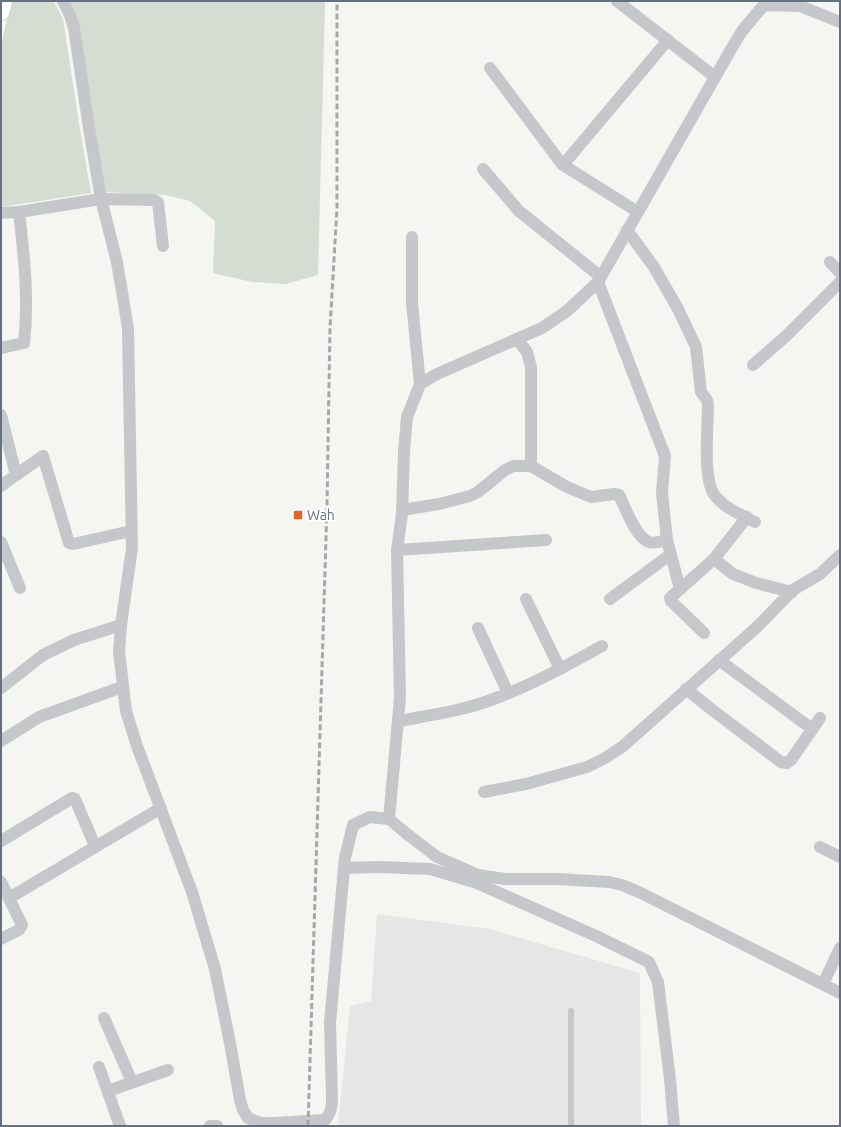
<svg xmlns="http://www.w3.org/2000/svg" width="841" height="1127" font-family="Ubuntu,sans-serif">
	<style>
		.built { fill: #e5e6e5 }
		.green { fill: #d5dcd2 }
		.lines { fill: none; stroke-linecap: round; stroke-linejoin: round }
		.secondary-casing { stroke: #b7babf; stroke-width: 18 }
		.lane { stroke: #c5c7cb; stroke-width: 6 }
		.street { stroke: #c5c7cb; stroke-width: 12 }
		.secondary { stroke: #fff; stroke-width: 17 }
		.rail { stroke: #a3a7ae; stroke-width: 3; stroke-dasharray: 6 3; stroke-linecap: butt }
		.poi-dot { fill: #e16725; stroke: #fff; stroke-width: 1.5 }
		.labels { text-anchor: middle; dominant-baseline: central; stroke-width: 4; stroke-linejoin: round; paint-order: stroke }
		.poi-label { font-size: 14px; fill: #647182; stroke: #fff; text-anchor: start }
	</style>
	<rect width="100%" height="100%" fill="#f5f5f1"/>
	<path class="built" d="M377,914L489,929L640,973L641,1126H338L350,1006L371,1001Z"/>
	<g class="green">
		<path d="M11,1H52L54,2L63,19L80,130L91,193L1,207V46Z"/>
		<path d="M67,1H325L318,275L286,284L252,282L213,273L215,221L190,201L166,195L103,192Z"/>
	</g>
	<g class="lines">
		<g class="secondary-casing">
			<path id="secondary" d="M1,12L4,1"/>
		</g>
		<path class="lane" d="M571,1126V1011"/>
		<g class="street">
			<path d="M63,1L70,15L74,28L89,128L101,199L117,262L128,328L132,548L121,625L119,651L126,711L137,746L192,892L215,969L230,1043L240,1100L243,1110L248,1118L261,1123H274L325,1120C331,1113 332,1107 332,1099L330,1023L344,868L380,867L430,869L477,883L596,936L649,962L658,982L670,1079L674,1126"/>
			<path d="M617,1L715,77"/>
			<path d="M490,68L558,159L563,165L638,212"/>
			<path d="M563,165L668,40"/>
			<path d="M483,169L519,211L601,277"/>
			<path d="M1,213L19,212L101,199L154,200L158,202L163,246"/>
			<path d="M627,230L654,267L678,309L696,347L701,392L707,400L708,405C708,426 702,483 716,497C726,509 742,515 755,522"/>
			<path d="M412,237V303L420,384"/>
			<path d="M830,262L840,273"/>
			<path d="M598,282L665,456L662,493L667,540L680,589"/>
			<path d="M517,339L527,352L531,367V466"/>
			<path d="M1,348L24,343C29,299 24,255 19,212"/>
			<path d="M753,365L786,336L840,282"/>
			<path d="M1,415L16,475L43,456L69,543L73,544L131,531"/>
			<path d="M1,486L16,475"/>
			<path d="M402,510L439,504L470,496L478,492L505,470L513,466H531L567,487L591,497L614,494L619,495C625,507 636,538 649,542C654,544 662,541 667,540"/>
			<path d="M1,542L20,588"/>
			<path d="M397,550L546,540"/>
			<path d="M714,559L733,574L756,583L792,592"/>
			<path d="M526,599L560,669"/>
			<path d="M610,599L671,554"/>
			<path d="M478,628L508,693"/>
			<path d="M704,633L671,601L670,598L714,559L747,517"/>
			<path d="M719,660L812,729"/>
			<path d="M1,688L43,655L74,640L121,625"/>
			<path d="M686,689L715,712L781,762L787,763L791,760L820,718"/>
			<path d="M399,721C430,715 461,711 491,700C530,686 566,666 602,646"/>
			<path d="M1,741L39,717L122,687"/>
			<path d="M484,792L526,784L587,767L605,758L622,747L757,627L793,590L820,574L840,555"/>
			<path d="M389,819L400,698L397,550L402,514L404,452L407,417L417,392L420,384L437,374L542,328L567,311L598,282L730,51L742,31L764,5L800,6L840,22"/>
			<path d="M1,841L72,798L75,799L95,846"/>
			<path d="M820,847L840,857"/>
			<path d="M344,868L345,858L353,825L370,817L389,819L407,834L437,857L478,875L505,879H558L609,882L622,885L639,892L840,993"/>
			<path d="M1,882L22,925L19,930L1,939"/>
			<path d="M9,898L161,808"/>
			<path d="M823,984L840,948"/>
			<path d="M104,1018L132,1082"/>
			<path d="M99,1067L120,1126"/>
			<path d="M108,1091L168,1070"/>
			<path d="M210,1126H217"/>
		</g>
		<use href="#secondary" class="secondary"/>
		<path class="rail" d="M308,1126L327,505L330,328L337,208V1"/>
	</g>
	<rect class="poi-dot" x="293" y="510" width="10" height="10" rx="2"/>
	<g class="labels">
		<g class="poi-label">
			<text x="307" y="515">Wah</text>
		</g>
	</g>
	<rect width="841" height="1127" fill="none" stroke="#647182" stroke-width="4"/>
</svg>
